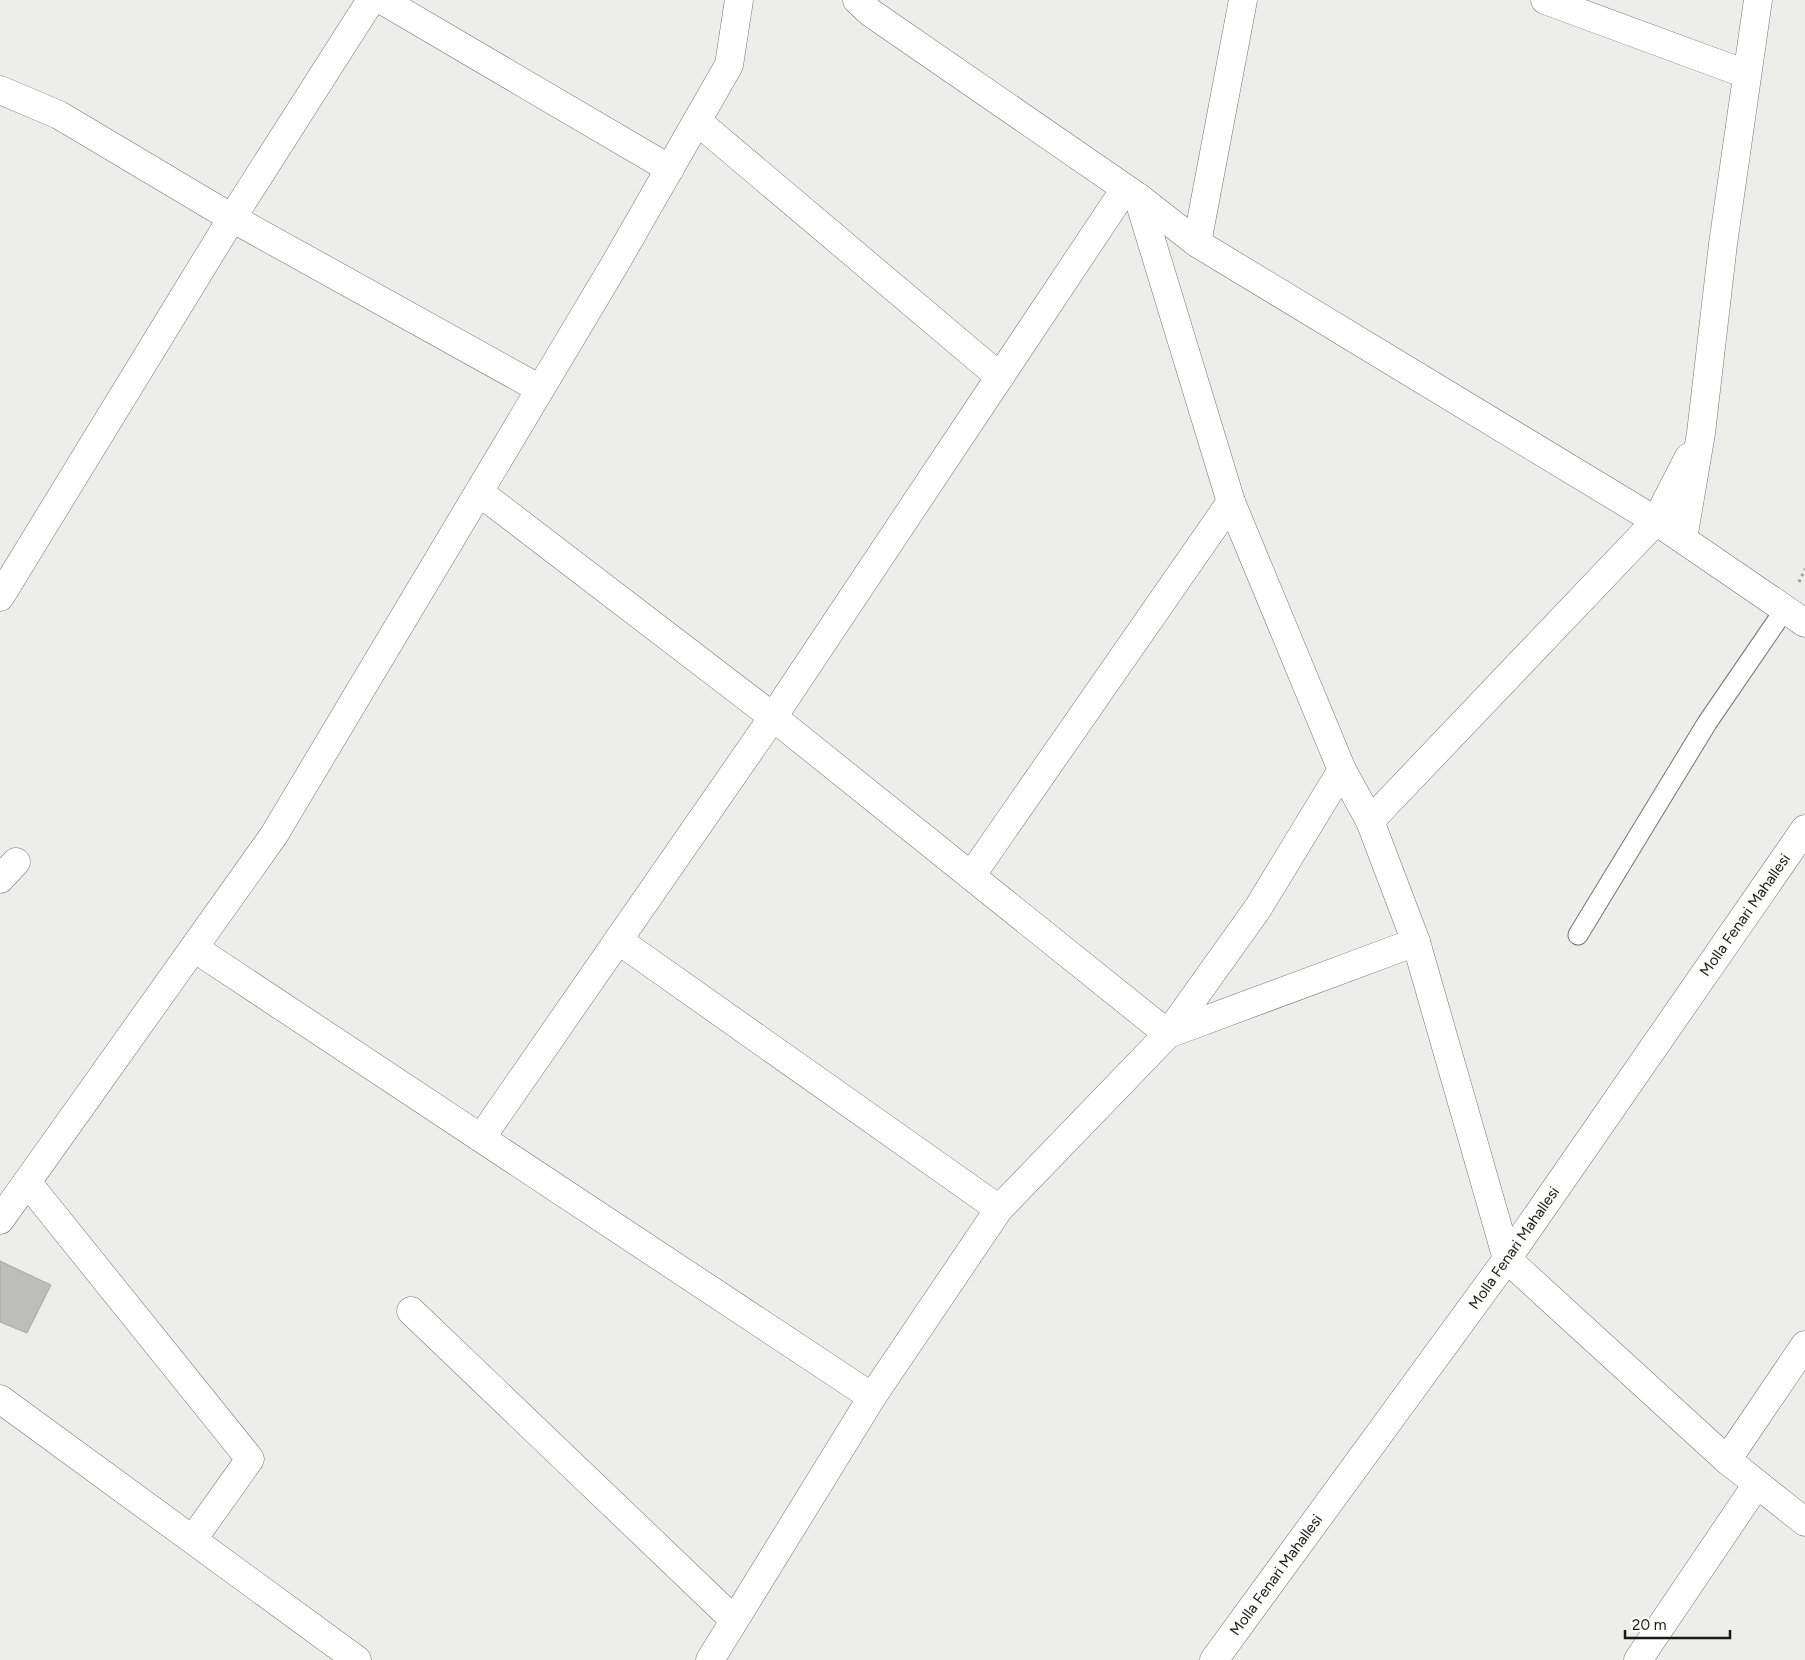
<svg xmlns="http://www.w3.org/2000/svg" width="1805" height="1660" font-family="Figtree,sans-serif">
	<style>
		.building { fill: #bdbeb9; stroke: #a7a8a3 }
		.lines { fill: none; stroke-linecap: round; stroke-linejoin: round }
		.lane-casing { stroke: #747570; stroke-width: 21 }
		.street-casing { stroke: #747570; stroke-width: 29 }
		.path { stroke: #9b9b98; stroke-width: 3; stroke-dasharray: 2.5 4; stroke-linecap: butt }
		.lane { stroke: #fff; stroke-width: 19 }
		.street { stroke: #fff; stroke-width: 28 }
		.labels { text-anchor: middle; dominant-baseline: central; stroke-width: 4; stroke-linejoin: round; paint-order: stroke }
		.street-label { font-size: 15px; fill: #191917; stroke: #fbfcf6 }
	</style>
	<rect width="100%" height="100%" fill="#edeee9"/>
	<path class="building" d="M0,1261L51,1285L27,1333L0,1322Z"/>
	<g class="lines">
		<g class="lane-casing">
			<path id="lane" d="M1578,935L1707,723L1785,609"/>
		</g>
		<g class="street-casing">
			<g id="street">
				<path d="M382,0L670,169"/>
				<path d="M857,0L871,13L1138,197L1197,243L1656,521L1805,623"/>
				<path d="M1545,0L1746,74"/>
				<path d="M0,90L59,115L232,218L540,389"/>
				<path d="M697,121L1000,377"/>
				<path d="M1138,197L1231,502L1342,770L1370,821L1416,942L1507,1259L1727,1460L1805,1522"/>
				<path d="M1197,243L1243,0"/>
				<path d="M479,492L773,717L1168,1034L1258,908L1342,770"/>
				<path d="M1683,539L1701,433L1723,244L1758,0"/>
				<path d="M0,597L232,218L371,0"/>
				<path d="M1370,821L1656,521L1689,457"/>
				<path d="M971,876L1231,502"/>
				<path d="M0,879L16,862"/>
				<path d="M618,940L999,1209"/>
				<path d="M194,948L872,1397"/>
				<path d="M481,1138L773,717L1125,189"/>
				<path d="M27,1182L250,1459L193,1539"/>
				<path d="M0,1220L274,835L615,264L729,65L739,0"/>
				<path d="M411,1311L734,1620"/>
				<path d="M0,1399L357,1660"/>
				<path d="M1727,1460L1805,1345"/>
				<path d="M710,1660L872,1397L999,1209L1168,1034L1416,942"/>
				<path d="M1214,1660L1507,1259L1805,829"/>
				<path d="M1638,1660L1757,1484"/>
			</g>
		</g>
		<path class="path" d="M1799,582L1805,569"/>
		<use href="#lane" class="lane"/>
		<use href="#street" class="street"/>
	</g>
	<g class="labels">
		<g class="street-label">
			<text transform="translate(1745 915) rotate(-55)">Molla Fenari Mahallesi</text>
			<text transform="translate(1514 1248) rotate(-55)">Molla Fenari Mahallesi</text>
			<text transform="translate(1276 1575) rotate(-54)">Molla Fenari Mahallesi</text>
		</g>
	</g>
	<path d="M1625 1630v8h105v-8" fill="none" stroke="#191917" stroke-width="2.5"/>
	<text x="1632" y="1630" font-size="15" fill="#191917" stroke="#fbfcf6" stroke-width="4" paint-order="stroke">20 m</text>
</svg>
